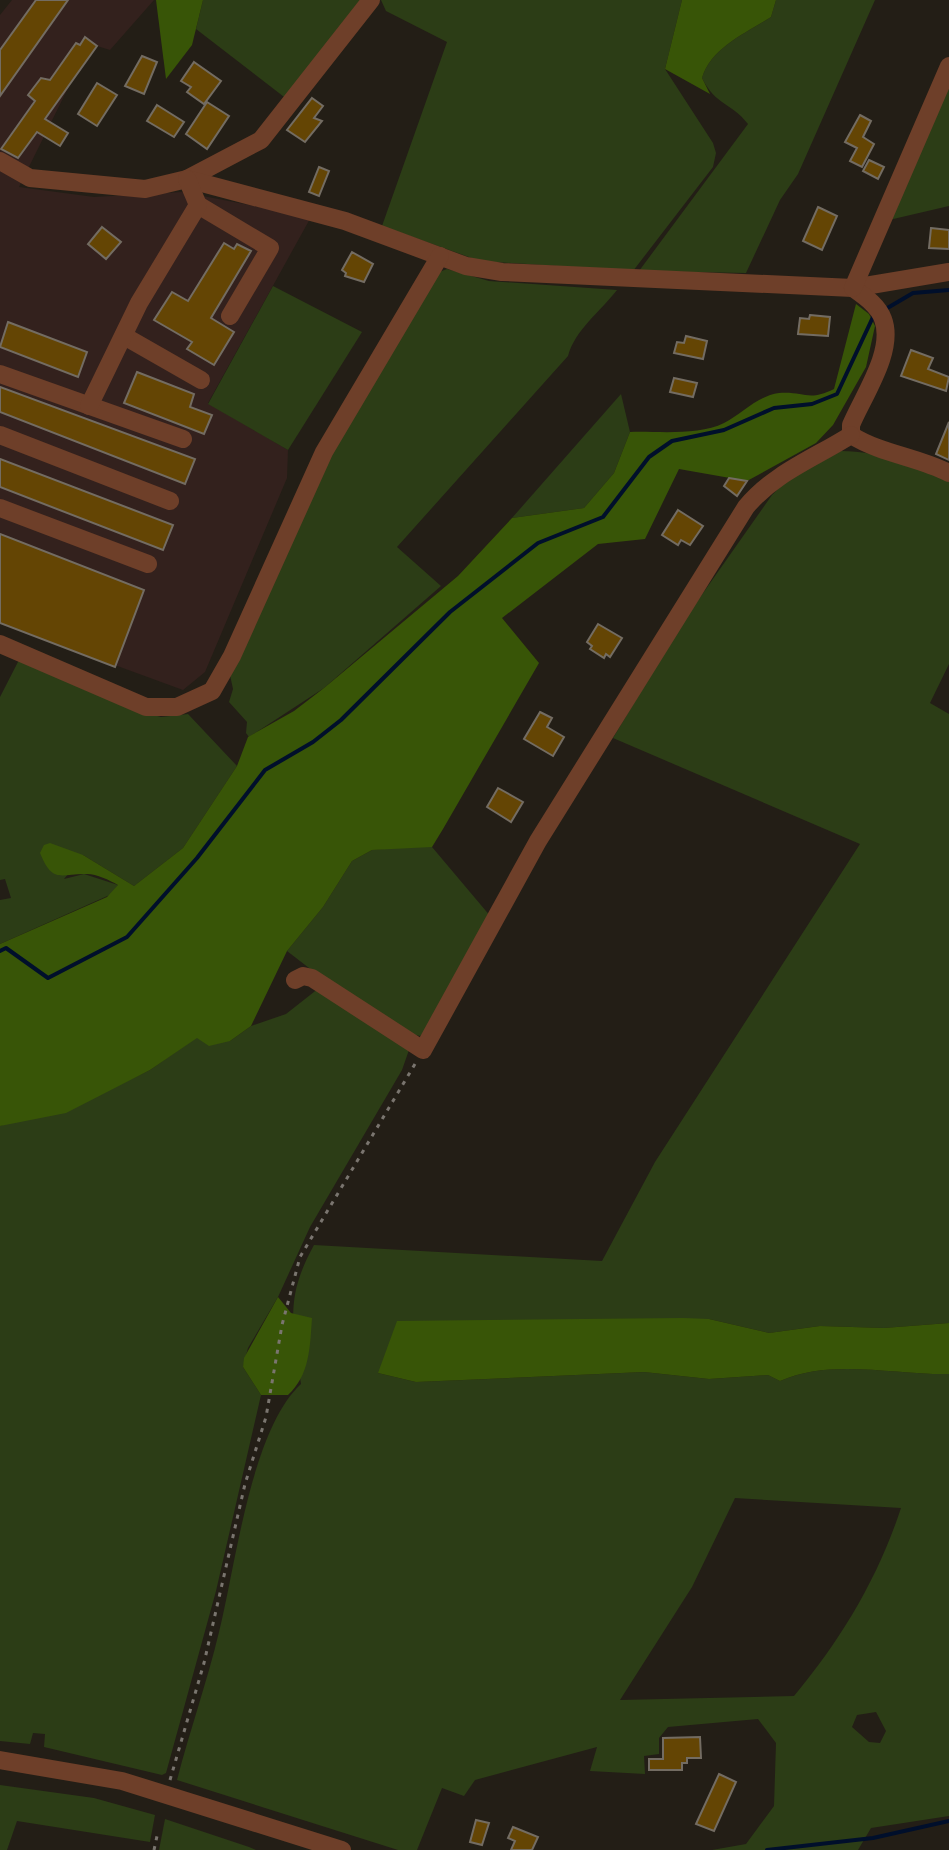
<svg xmlns="http://www.w3.org/2000/svg" width="949" height="1850" font-family="'Work Sans',sans-serif">
	<style>
		.industrial { fill: #33211d }
		.green { fill: #2c3d16; fill-rule: evenodd }
		.forest { fill: #385507 }
		.lines { fill: none; stroke-linecap: round; stroke-linejoin: round }
		.stream { stroke: #000f2b; stroke-width: 4 }
		.building { fill: #644504; stroke: #736c62; stroke-width: 2 }
		.path { stroke: #7a756f; stroke-width: 3; stroke-dasharray: 4 6; stroke-linecap: butt }
		.minor { stroke: #6e3f29; stroke-width: 18 }
	</style>
	<rect width="100%" height="100%" fill="#231e16"/>
	<path class="industrial" d="M12,0H154L110,50L97,46L72,80L19,187L94,197L182,192L311,217L208,403L288,450L287,478L205,672L183,690L0,623V15Z"/>
	<g class="green">
		<path d="M203,0H365L288,100L196,29Z"/>
		<path d="M381,0H682L665,69L713,143L716,153L713,167L633,271L480,261L382,226L447,42L386,11Z"/>
		<path d="M776,0H875L798,174L780,200L746,273L639,271L748,124C731,102 716,106 702,78C711,48 746,33 771,17Z"/>
		<path d="M949,80V206L889,220Z"/>
		<path d="M447,269L489,281L617,290C600,312 575,330 568,356L397,547L441,586L324,688L249,737L246,733L247,722L229,702L233,689L230,675L307,489L439,272Z"/>
		<path d="M273,286L362,332L288,450L208,404Z"/>
		<path d="M621,394L630,432L614,473L584,508L512,518Z"/>
		<path d="M841,451C880,451 914,466 949,482V664L930,703L949,714V1323L884,1328L820,1326L769,1333L709,1319L578,1321L378,1373L416,1382L644,1372L709,1379L768,1375L780,1381C830,1358 896,1375 949,1374V1816L871,1828L858,1850H712L746,1844L774,1806L776,1743L758,1719L668,1727L659,1738V1754L644,1756L645,1774L590,1771L597,1747L475,1780L464,1796L442,1788L417,1850H398L177,1780C190,1730 207,1682 219,1632C236,1564 251,1430 301,1384C293,1326 284,1299 314,1245L602,1261L655,1162L860,844L613,738L682,623L772,495L786,481ZM735,1498L901,1508C878,1578 841,1640 794,1696L620,1700L692,1587ZM876,1712L886,1731L880,1743L869,1742L852,1727L857,1715Z"/>
		<path d="M19,660L143,712L161,717L188,714L237,766L183,848L134,886L83,855L64,879L84,874L118,885L114,893L0,944V900L11,898L5,879L0,880V697Z"/>
		<path d="M406,847H432L491,917L428,1030L420,1036L412,1034L335,988L287,951L323,907L352,861L372,850Z"/>
		<path d="M319,988L409,1050L402,1070L310,1227L278,1297L248,1348L243,1367L261,1395L216,1591L166,1773L162,1775L44,1747L45,1734L33,1733L30,1744L0,1741V1126L109,1090L150,1070L197,1037L230,1041L251,1026L286,1014Z"/>
		<path d="M0,1785L94,1798L155,1815L150,1842L17,1821L7,1850H0Z"/>
		<path d="M165,1819L249,1847L256,1850H159Z"/>
	</g>
	<g class="forest">
		<path d="M156,0H203L192,45L166,79Z"/>
		<path d="M682,0H776L771,17C746,33 711,48 702,78L710,94L665,69Z"/>
		<path d="M856,304L869,314L875,326L866,367L833,425L816,443L747,481L679,469L645,539L598,544L502,618L539,663L443,829L432,847L372,850L352,861L323,907L287,951L251,1026L230,1041L209,1046L197,1038L150,1070L66,1113L0,1126V944L107,897L118,885C109,880 97,874 87,874C61,873 53,885 40,853L44,845L50,843L83,855L134,886L183,848L237,766L248,737L294,711L324,688L458,576L512,518L584,508L614,473L630,432C658,431 698,436 724,423C742,414 757,396 779,393C804,391 808,402 834,389Z"/>
		<path d="M278,1297L291,1313L312,1318C310,1346 310,1375 288,1395H261L243,1367L244,1358Z"/>
		<path d="M683,1318L709,1319L769,1333L820,1326L884,1328L949,1323V1374C896,1375 830,1358 780,1381L768,1375L709,1379L644,1372L416,1382L378,1373L397,1321Z"/>
	</g>
	<g class="lines">
		<g class="stream">
			<path d="M884,310L913,293L949,290"/>
			<path d="M0,951L6,948L48,978L127,937L197,858L265,770L313,742L341,720L450,612L538,543L603,517L649,457L672,441L724,430L774,408L812,404L837,394L873,317"/>
			<path d="M767,1850L873,1838L949,1821"/>
		</g>
	</g>
	<g class="building">
		<path d="M36,0H68L0,96V50Z"/>
		<path d="M85,37L97,46L45,119L68,133L60,146L37,132L18,158L1,149L35,101L28,95L41,78L50,80L76,43L80,45Z"/>
		<path d="M142,56L157,62L144,94L125,86Z"/>
		<path d="M194,62L221,81L204,104L187,92L191,87L181,81Z"/>
		<path d="M97,83L117,95L97,126L78,114Z"/>
		<path d="M312,98L323,106L314,118L322,121L305,142L287,130Z"/>
		<path d="M207,102L229,116L207,149L186,134Z"/>
		<path d="M157,105L184,122L174,137L147,121Z"/>
		<path d="M860,115L871,121L863,137L874,144L862,167L850,161L857,148L845,142Z"/>
		<path d="M869,160L884,167L878,179L863,171Z"/>
		<path d="M319,167L329,171L319,196L309,192Z"/>
		<path d="M818,207L837,216L822,250L803,241Z"/>
		<path d="M102,227L121,242L106,259L88,244Z"/>
		<path d="M931,228L949,230V249L929,248Z"/>
		<path d="M224,243L234,249L237,244L251,251L211,318L234,332L214,365L187,349L192,342L154,320L172,292L188,301Z"/>
		<path d="M352,252L373,264L364,282L345,276L346,273L342,270Z"/>
		<path d="M810,315L830,317L828,336L798,334L800,318L809,319Z"/>
		<path d="M8,322L87,352L78,377L0,347Z"/>
		<path d="M686,336L707,341L703,359L674,353L677,342L684,343Z"/>
		<path d="M911,350L933,358L928,369L949,377L946,391L901,376Z"/>
		<path d="M137,372L194,394L190,407L212,415L204,434L124,403Z"/>
		<path d="M674,378L697,383L693,397L670,392Z"/>
		<path d="M0,387L195,459L185,484L0,412Z"/>
		<path d="M949,422V460L936,454Z"/>
		<path d="M0,459L173,525L163,550L0,487Z"/>
		<path d="M729,478L747,481L737,496L724,486Z"/>
		<path d="M678,510L703,526L690,545L681,540L678,545L662,535Z"/>
		<path d="M0,534L144,590L115,667L0,623Z"/>
		<path d="M598,624L622,638L610,657L606,654L604,658L590,649L592,646L587,642Z"/>
		<path d="M540,712L552,718L547,727L564,737L553,756L524,739Z"/>
		<path d="M498,788L523,802L511,822L487,807Z"/>
		<path d="M700,1737L701,1758H687V1763H682V1770H649V1759H663V1738Z"/>
		<path d="M719,1774L736,1782L714,1831L696,1824Z"/>
		<path d="M476,1820L489,1823L482,1845L470,1842Z"/>
		<path d="M513,1827L538,1837L532,1850H511L515,1841L508,1838Z"/>
	</g>
	<g class="lines">
		<g class="path">
			<path d="M170,1780L204,1663L245,1484L266,1417L282,1325L300,1257L415,1064"/>
			<path d="M154,1850L157,1836"/>
		</g>
		<g class="minor">
			<path d="M0,161L30,178L145,189L187,179L261,140L371,0"/>
			<path d="M187,179L345,221L466,266L502,272L853,288L949,272"/>
			<path d="M198,205L270,248L230,316"/>
			<path d="M853,288C864,296 878,305 883,319C895,351 863,396 851,425V435C881,454 918,457 949,473"/>
			<path d="M853,288L949,66"/>
			<path d="M124,336L201,380"/>
			<path d="M0,374L183,439"/>
			<path d="M89,406L139,303L198,205L187,179"/>
			<path d="M0,435L170,501"/>
			<path d="M0,508L148,564"/>
			<path d="M0,644L146,707H177L212,691L232,656L324,452L440,256"/>
			<path d="M295,980L303,976L312,978L423,1050L538,841L746,507C774,473 815,458 851,435"/>
			<path d="M0,1760L122,1781L342,1850"/>
		</g>
	</g>
</svg>
